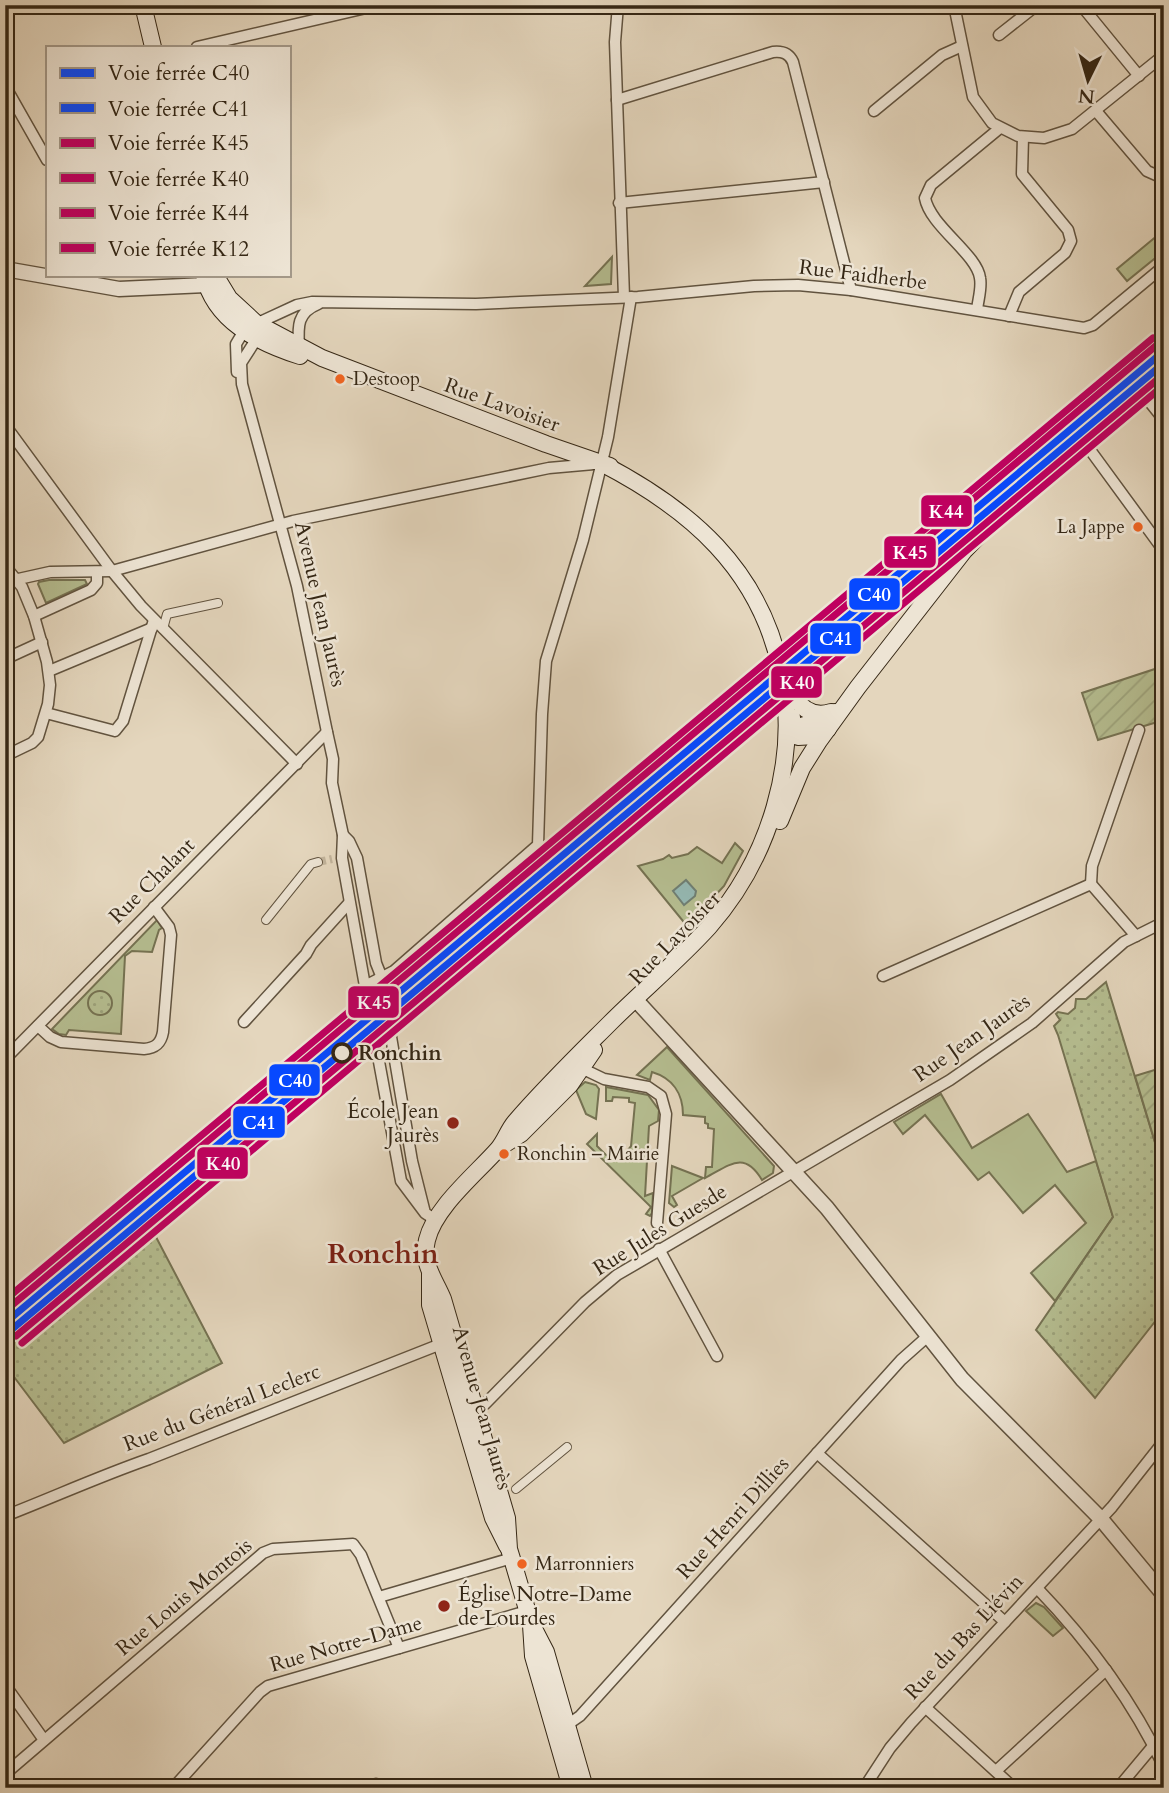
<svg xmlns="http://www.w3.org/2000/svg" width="1169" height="1793" font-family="Cardo,serif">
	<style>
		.grass { fill: #b5bd90; stroke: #757252; stroke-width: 2 }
		.park { fill: url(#park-dots); stroke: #757252; stroke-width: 2 }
		.garden { fill: url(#garden-furrows); stroke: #757252; stroke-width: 2 }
		.water { fill: #95b9b4; stroke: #6f7f74; stroke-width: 2 }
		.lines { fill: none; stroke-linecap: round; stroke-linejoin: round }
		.pedestrian-tunnel { stroke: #c1b39b; stroke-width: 8; stroke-dasharray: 8 4; stroke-linecap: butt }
		.pedestrian-casing { stroke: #61533f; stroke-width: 10 }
		.minor-casing { stroke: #61533f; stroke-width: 13 }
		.tertiary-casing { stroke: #61533f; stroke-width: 17 }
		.secondary-casing { stroke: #352715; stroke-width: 18 }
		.pedestrian { stroke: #ede4d4; stroke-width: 8 }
		.minor { stroke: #ede4d4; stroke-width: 10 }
		.tertiary { stroke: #ede4d4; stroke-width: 14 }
		.secondary { stroke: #ede4d4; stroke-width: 16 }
		.rail-1-casing { stroke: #ede4d4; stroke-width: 12 }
		.rail-2-casing { stroke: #ede4d4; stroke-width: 12 }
		.rail-3-casing { stroke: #ede4d4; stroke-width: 12 }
		.rail-4-casing { stroke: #ede4d4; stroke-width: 12 }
		.rail-5-casing { stroke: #ede4d4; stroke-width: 12 }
		.rail-6-casing { stroke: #ede4d4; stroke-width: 12 }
		.rail-1 { stroke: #0749ff; stroke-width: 7 }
		.rail-2 { stroke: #0749ff; stroke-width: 7 }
		.rail-3 { stroke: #bf005f; stroke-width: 7 }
		.rail-4 { stroke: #bf005f; stroke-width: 7 }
		.rail-5 { stroke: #bf005f; stroke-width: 7 }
		.rail-6 { stroke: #bf005f; stroke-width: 7 }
		.bus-dot { fill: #f26522; stroke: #ede4d4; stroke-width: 2.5 }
		.stop-dot { fill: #ede4d4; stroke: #352715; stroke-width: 3.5 }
		.poi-dot { fill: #8f2418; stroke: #ede4d4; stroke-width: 2.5 }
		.labels { text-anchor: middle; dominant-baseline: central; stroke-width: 5; stroke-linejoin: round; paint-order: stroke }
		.bus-label { font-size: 19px; fill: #352715; stroke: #ede4d4; text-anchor: start }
		.street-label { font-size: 21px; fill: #352715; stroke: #ede4d4 }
		.stop-label { font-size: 21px; font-weight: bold; fill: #352715; stroke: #ede4d4; text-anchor: start }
		.poi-label { font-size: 21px; fill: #352715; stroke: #ede4d4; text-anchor: end }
		.district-label { font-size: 28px; font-weight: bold; fill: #7a1f14; stroke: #ede4d4 }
		.line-badge { stroke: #ede4d4; stroke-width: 2.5 }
		.badge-label { font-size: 19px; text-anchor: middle; font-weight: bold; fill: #fff }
	</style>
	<defs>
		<pattern id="park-dots" width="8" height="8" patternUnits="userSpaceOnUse" patternTransform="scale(1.75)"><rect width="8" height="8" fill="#b5bd90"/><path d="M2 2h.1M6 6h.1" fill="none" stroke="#9ca27b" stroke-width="1.8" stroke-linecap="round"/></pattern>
		<pattern id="garden-furrows" width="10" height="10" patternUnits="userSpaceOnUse" patternTransform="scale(1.75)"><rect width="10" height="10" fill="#b5bd90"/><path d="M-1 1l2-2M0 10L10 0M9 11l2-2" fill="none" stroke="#9ca27b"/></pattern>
	</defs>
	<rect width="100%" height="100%" fill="#e4d6bd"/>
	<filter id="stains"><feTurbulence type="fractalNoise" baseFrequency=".00286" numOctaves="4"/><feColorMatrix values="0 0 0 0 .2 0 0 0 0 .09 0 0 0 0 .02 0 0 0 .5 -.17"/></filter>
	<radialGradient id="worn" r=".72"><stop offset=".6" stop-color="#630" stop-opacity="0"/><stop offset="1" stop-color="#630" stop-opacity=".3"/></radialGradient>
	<g class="grass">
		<path d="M1164,230L1159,241V255L1127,281L1117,269Z"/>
		<path d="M612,257L611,284L585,286Z"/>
		<path d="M49,580H85L87,584L46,603L38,584L39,582Z"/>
		<path d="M735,843L743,851L724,886L687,926L638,866L663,859L669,855L672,858L688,854L697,847L722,863Z"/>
		<path d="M157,920L162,928L159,930L152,952L132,951L125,956L121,1034L69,1030L66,1035L59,1034L52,1029Z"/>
		<path d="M667,1047L774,1166L773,1173L762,1180C744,1150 730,1165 705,1178L706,1167H712L714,1129L708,1128V1124L705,1123V1117L683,1115C683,1093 672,1078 652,1072L650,1080L637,1075Z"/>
		<path d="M585,1082L596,1085L599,1089L596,1119L586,1114L576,1090Z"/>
		<path d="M606,1087L648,1095L659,1110L658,1121L649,1126L645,1196L653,1193L652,1213L650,1216L646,1214L651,1207L587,1144L597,1134V1146L606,1155L615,1158L627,1151L631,1146L635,1103L629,1102V1098L613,1097L612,1101H606Z"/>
		<path d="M941,1094L972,1148L1028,1114L1067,1172L1096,1161L1113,1217L1055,1301L1031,1273L1086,1223L1055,1185L1023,1213L989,1172L978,1180L925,1115L903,1134L894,1122Z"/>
		<path d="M672,1166L703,1178L672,1196L677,1205L674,1207L669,1203Z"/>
		<path d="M1036,1603L1044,1607L1063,1628L1053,1636L1026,1611Z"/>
	</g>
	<g class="park">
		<path d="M1106,982L1164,1172V1310L1095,1398L1036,1330L1113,1217L1058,1035L1054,1026L1060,1020L1056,1014L1058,1012L1068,1014L1075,1008L1076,999H1086Z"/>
		<circle cx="100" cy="1003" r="12"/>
		<path d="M145,1216L222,1363L64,1443L5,1365V1336Z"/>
	</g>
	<g class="garden">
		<path d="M1164,666V720L1098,740L1082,693Z"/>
		<path d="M1164,1067V1172L1135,1076Z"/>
	</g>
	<path class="water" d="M686,880L696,891L695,896L684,905L673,891Z"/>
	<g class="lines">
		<path class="pedestrian-tunnel" d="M318,862L332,859"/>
		<g class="pedestrian-casing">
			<g id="pedestrian">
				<path d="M163,629L167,614L218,603"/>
				<path d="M266,920L311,864L318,862"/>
				<path d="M516,1489L567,1447"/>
			</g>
		</g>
		<g class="minor-casing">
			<g id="minor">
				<path d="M618,5L615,42L624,297"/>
				<path d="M954,5L973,97L992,123L1018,136L1044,138L1072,129L1164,55"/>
				<path d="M1081,5L1139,76"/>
				<path d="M999,35L1037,5"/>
				<path d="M197,47L379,5"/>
				<path d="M5,86L47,160"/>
				<path d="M617,100L773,52C782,51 789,53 793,62L851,290"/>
				<path d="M874,111L942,55L962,46"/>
				<path d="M1096,111L1147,171L1156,175L1164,173"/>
				<path d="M619,203L824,182"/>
				<path d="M977,310C978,300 982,288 980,278C977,254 930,226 925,198L931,185L1000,128"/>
				<path d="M1009,316L1019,292L1065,253L1071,241L1068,230L1022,174L1023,137"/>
				<path d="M259,335L241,363L242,384L297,586L327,732L333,759L332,783L343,835L342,858L365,986L394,971L538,845L542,714L546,661L583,540L608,437L631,297"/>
				<path d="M299,348C298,328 296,313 318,304"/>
				<path d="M237,372L236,344L245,329L297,305L312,302L476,304L638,297L754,286L798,285L851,290L1084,328L1093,325L1164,266"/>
				<path d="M1144,395L1164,420"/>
				<path d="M5,425L112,571L141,606L297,764"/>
				<path d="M1085,443L1164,551"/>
				<path d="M5,566L22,587L34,616L47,662L50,685L48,704L38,737L32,743L5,756"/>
				<path d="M5,582L50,572L112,571L293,521L549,468L594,464"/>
				<path d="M34,616L91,590L97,583V573"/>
				<path d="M5,659L42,642"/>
				<path d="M49,671L152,628"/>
				<path d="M46,713L115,731L123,721L154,620"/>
				<path d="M343,835L349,841L357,858L376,963L382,978"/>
				<path d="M1091,884L1092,866L1139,730"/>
				<path d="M883,976L1091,884L1136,936"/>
				<path d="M244,1022L306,954L311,945L349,903"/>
				<path d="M38,1026L50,1037L61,1042L144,1049C156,1048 161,1043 163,1032L171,935L169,927L154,907"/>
				<path d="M5,1059L327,732"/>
				<path d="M577,1066L604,1079L648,1087L661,1096L666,1114L657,1223"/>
				<path d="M425,1213L412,1161L388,1019L373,1029L401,1181L425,1213L437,1221"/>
				<path d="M659,1249L717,1356"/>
				<path d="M472,1410L485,1404L585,1302L617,1275L950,1080L1032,1023L1124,942L1164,922"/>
				<path d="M817,1453L1005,1622"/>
				<path d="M5,1516C54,1497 100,1476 149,1459L446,1342"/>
				<path d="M1037,1588C1088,1641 1132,1700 1164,1767"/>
				<path d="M379,1597L512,1558"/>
				<path d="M5,1685L44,1740"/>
				<path d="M925,1707L1014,1788"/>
				<path d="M567,1725L580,1716L901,1360L928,1336"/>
				<path d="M996,1771L1106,1670"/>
				<path d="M5,1774L263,1553L273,1549L353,1544L361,1555L399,1648"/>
				<path d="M173,1788L260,1692L268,1686L527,1611"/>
				<path d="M372,1788L376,1784"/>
				<path d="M864,1788L890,1748L911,1723L1112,1507L1164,1441"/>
				<path d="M1118,1788L1164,1733"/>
			</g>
		</g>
		<g class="tertiary-casing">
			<g id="tertiary">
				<path d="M5,269L119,289L206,285"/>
				<path d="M635,999L827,1208L962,1379L1101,1519L1164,1595"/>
			</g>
		</g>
		<g class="secondary-casing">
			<g id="secondary">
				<path d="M143,5L153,47"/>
				<path d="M204,275C214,321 259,343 300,356"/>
				<path d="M215,275L229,298L256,323L322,358L546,444L610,466"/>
				<path d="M795,697C803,711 815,717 831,712"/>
				<path d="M792,717V730L798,737L815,736L828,729"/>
				<path d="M788,736C797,721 822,725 835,712"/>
				<path d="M780,821L802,768L819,741L858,687L964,551L1001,513L1164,378"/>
				<path d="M502,1146L521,1134L570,1085L594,1050"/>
				<path d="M430,1274V1305L493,1518L507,1546"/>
				<path d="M531,1625L533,1656L571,1788"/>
				<path d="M585,1788L546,1652L531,1623L513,1562L509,1549L507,1518L443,1299C435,1279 421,1264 427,1240C435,1207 476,1174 498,1149C505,1141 508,1130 515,1122C545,1087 578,1055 610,1023C643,990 678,961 709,927C769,859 800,760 781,671C760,569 690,509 601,463"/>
			</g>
		</g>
		<use href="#pedestrian" class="pedestrian"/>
		<use href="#minor" class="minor"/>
		<use href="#tertiary" class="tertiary"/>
		<use href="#secondary" class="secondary"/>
		<g class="rail-1-casing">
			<path id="rail-1" d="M5,1323L1164,351"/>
		</g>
		<g class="rail-2-casing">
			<path id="rail-2" d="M11,1330L1164,363"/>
		</g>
		<g class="rail-3-casing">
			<path id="rail-3" d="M5,1311L1158,344"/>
		</g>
		<g class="rail-4-casing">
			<path id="rail-4" d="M16,1336L1164,374"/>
		</g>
		<g class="rail-5-casing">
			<path id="rail-5" d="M5,1300L1153,338"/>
		</g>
		<g class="rail-6-casing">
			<path id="rail-6" d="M22,1343L1164,385"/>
		</g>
		<use href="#rail-1" class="rail-1"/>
		<use href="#rail-2" class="rail-2"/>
		<use href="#rail-3" class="rail-3"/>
		<use href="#rail-4" class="rail-4"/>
		<use href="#rail-5" class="rail-5"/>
		<use href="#rail-6" class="rail-6"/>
	</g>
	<g class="bus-dot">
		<circle cx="340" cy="379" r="6"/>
		<circle cx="1138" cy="527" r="6"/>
		<circle cx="504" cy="1154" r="6"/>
		<circle cx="522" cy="1564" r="6"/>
	</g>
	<circle class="stop-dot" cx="342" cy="1053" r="9"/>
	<g class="poi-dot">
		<circle cx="453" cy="1123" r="7"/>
		<circle cx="444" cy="1606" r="7"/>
	</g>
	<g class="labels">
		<g class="bus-label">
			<text x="353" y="379">Destoop</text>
			<text x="1125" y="527" text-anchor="end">La Jappe</text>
			<text x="517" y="1154">Ronchin – Mairie</text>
			<text x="535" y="1564">Marronniers</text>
		</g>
		<g class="street-label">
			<text transform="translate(863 275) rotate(7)">Rue Faidherbe</text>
			<text transform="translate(502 405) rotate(20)">Rue Lavoisier</text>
			<text transform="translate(320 604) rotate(77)">Avenue Jean Jaurès</text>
			<text transform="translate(152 881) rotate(-45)">Rue Chalant</text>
			<text transform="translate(675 938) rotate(-46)">Rue Lavoisier</text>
			<text transform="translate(972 1038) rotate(-35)">Rue Jean Jaurès</text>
			<text transform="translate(660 1230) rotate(-32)">Rue Jules Guesde</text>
			<text transform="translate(222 1408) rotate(-21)">Rue du Général Leclerc</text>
			<text transform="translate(482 1408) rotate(74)">Avenue Jean Jaurès</text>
			<text transform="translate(733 1518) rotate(-48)">Rue Henri Dillies</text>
			<text transform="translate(184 1597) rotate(-40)">Rue Louis Montois</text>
			<text transform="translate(964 1637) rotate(-47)">Rue du Bas Liévin</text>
			<text transform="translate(346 1644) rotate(-16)">Rue Notre-Dame</text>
		</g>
		<g class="stop-label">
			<text x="358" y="1053">Ronchin</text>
		</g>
		<g class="poi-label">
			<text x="439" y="1111">École Jean<tspan x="439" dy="24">Jaurès</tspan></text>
			<text x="458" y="1594" text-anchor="start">Église Notre-Dame<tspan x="458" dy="24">de Lourdes</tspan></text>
		</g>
		<g class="district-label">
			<text x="383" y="1254">Ronchin</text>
		</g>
	</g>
	<g class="line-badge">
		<rect x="920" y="494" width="53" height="34" rx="7" fill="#bf005f"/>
		<rect x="883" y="535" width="54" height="34" rx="7" fill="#bf005f"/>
		<rect x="848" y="577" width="53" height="34" rx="7" fill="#0749ff"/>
		<rect x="809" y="622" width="53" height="33" rx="7" fill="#0749ff"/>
		<rect x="770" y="665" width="53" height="34" rx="7" fill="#bf005f"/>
		<rect x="347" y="985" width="53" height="34" rx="7" fill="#bf005f"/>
		<rect x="268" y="1063" width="53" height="34" rx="7" fill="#0749ff"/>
		<rect x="232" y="1105" width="54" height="34" rx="7" fill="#0749ff"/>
		<rect x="196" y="1146" width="53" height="34" rx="7" fill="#bf005f"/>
	</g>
	<g class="badge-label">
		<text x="946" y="518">K44</text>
		<text x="910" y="559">K45</text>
		<text x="874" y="601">C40</text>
		<text x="836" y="645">C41</text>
		<text x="797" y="689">K40</text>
		<text x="374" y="1009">K45</text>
		<text x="295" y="1087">C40</text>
		<text x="259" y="1129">C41</text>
		<text x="223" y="1170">K40</text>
	</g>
	<rect width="1169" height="1793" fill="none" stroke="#e4d6bd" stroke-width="28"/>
	<rect x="7" y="7" width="1155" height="1779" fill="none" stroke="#352715" stroke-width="3.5"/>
	<rect x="14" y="14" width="1141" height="1765" fill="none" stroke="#352715" stroke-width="2"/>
	<rect x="46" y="46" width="245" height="231" fill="#ede4d4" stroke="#a39888" stroke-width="2"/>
	<rect x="60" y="68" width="35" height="10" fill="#0749ff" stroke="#a39888" stroke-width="2"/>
	<text x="108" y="80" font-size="21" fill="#352715">Voie ferrée C40</text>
	<rect x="60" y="103" width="35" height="10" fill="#0749ff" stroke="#a39888" stroke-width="2"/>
	<text x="108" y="116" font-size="21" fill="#352715">Voie ferrée C41</text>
	<rect x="60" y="138" width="35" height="10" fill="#bf005f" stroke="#a39888" stroke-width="2"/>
	<text x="108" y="150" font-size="21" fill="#352715">Voie ferrée K45</text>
	<rect x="60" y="173" width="35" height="10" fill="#bf005f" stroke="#a39888" stroke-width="2"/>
	<text x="108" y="186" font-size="21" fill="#352715">Voie ferrée K40</text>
	<rect x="60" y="208" width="35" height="10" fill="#bf005f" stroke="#a39888" stroke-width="2"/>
	<text x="108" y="220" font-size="21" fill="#352715">Voie ferrée K44</text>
	<rect x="60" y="243" width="35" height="10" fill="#bf005f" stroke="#a39888" stroke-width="2"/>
	<text x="108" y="256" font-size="21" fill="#352715">Voie ferrée K12</text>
	<g transform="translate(1088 80) rotate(185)" stroke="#ede4d4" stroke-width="5" paint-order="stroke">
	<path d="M0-5L12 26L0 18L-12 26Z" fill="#352715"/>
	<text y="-10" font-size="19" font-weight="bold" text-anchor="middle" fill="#352715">N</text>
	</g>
	<rect width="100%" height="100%" filter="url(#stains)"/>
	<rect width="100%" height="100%" fill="url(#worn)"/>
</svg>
